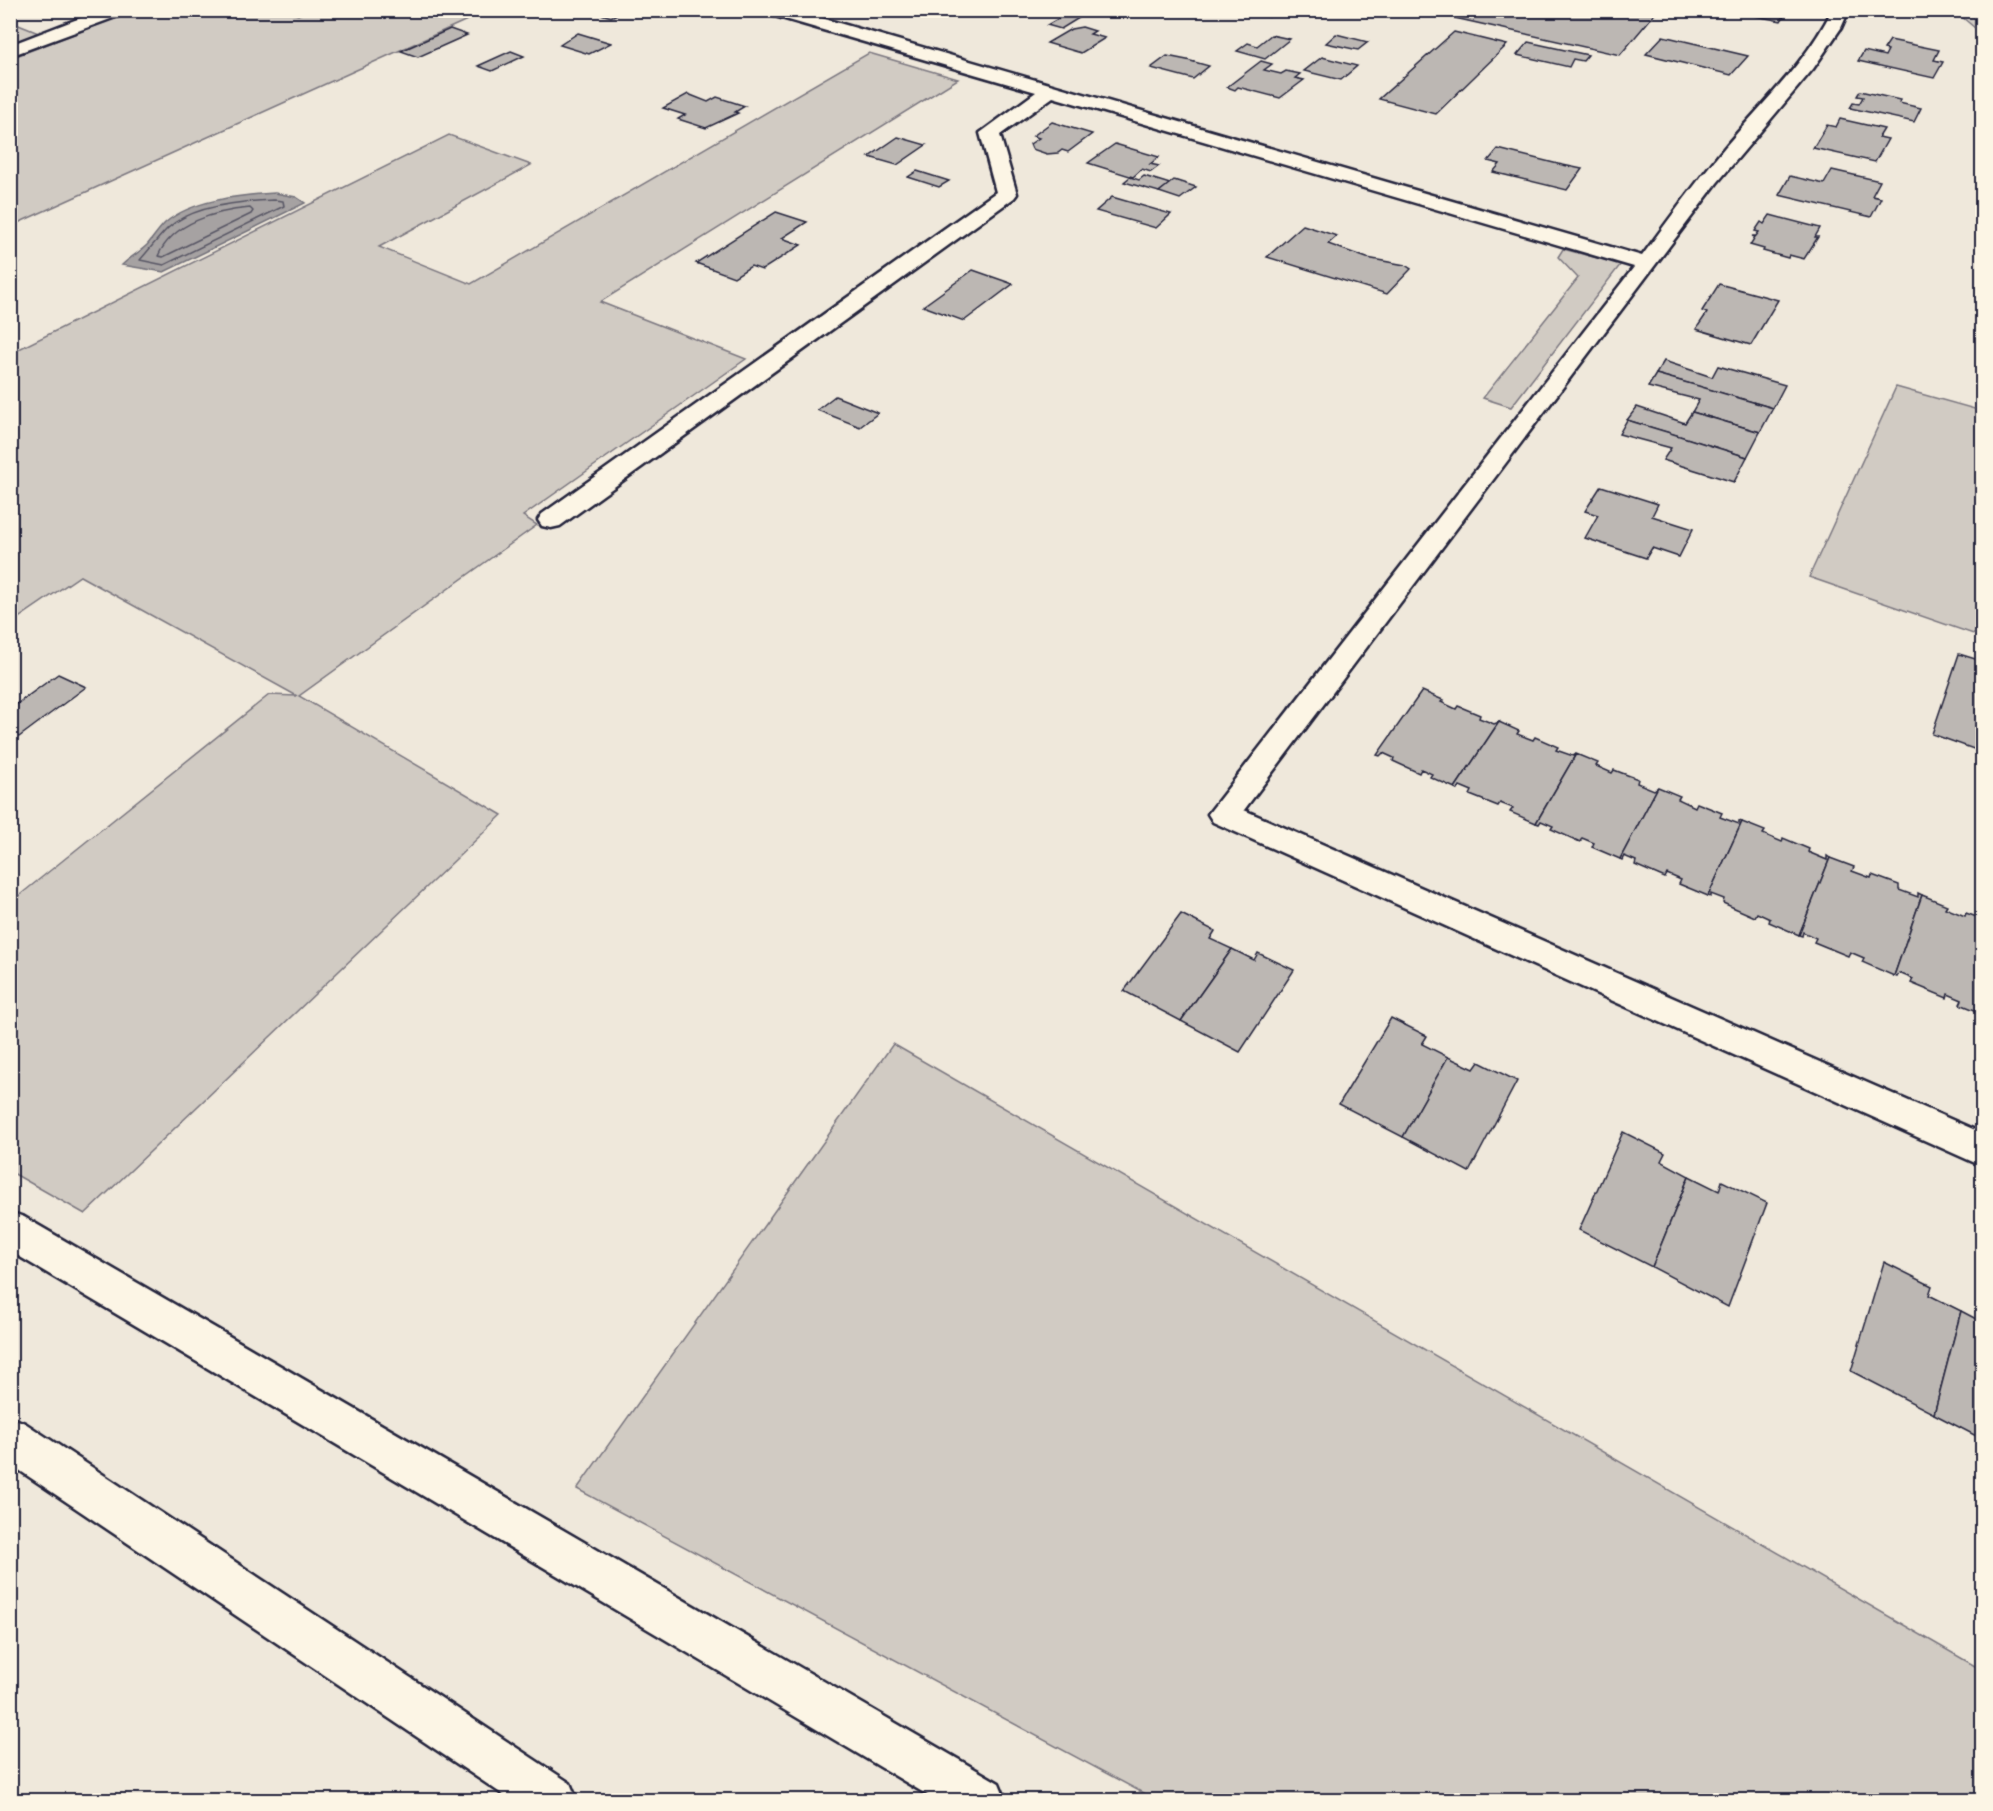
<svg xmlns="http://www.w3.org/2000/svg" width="1993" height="1811" font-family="Mynerve,sans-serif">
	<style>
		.green { fill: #d1cbc3; stroke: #7a767f; stroke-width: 1.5 }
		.water { fill: #a6a2a2; stroke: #716f79; stroke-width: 1.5 }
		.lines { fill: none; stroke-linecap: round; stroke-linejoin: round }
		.shore { stroke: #575564; stroke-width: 1.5 }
		.building { fill: #bcb7b3; stroke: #22223b; stroke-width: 1.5 }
		.minor-casing { stroke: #22223b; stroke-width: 5 }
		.major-casing { stroke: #22223b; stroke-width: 5 }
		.minor { fill: #fcf5e5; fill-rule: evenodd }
		.major { fill: #fcf5e5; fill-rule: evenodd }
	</style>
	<rect width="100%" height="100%" fill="#efe8db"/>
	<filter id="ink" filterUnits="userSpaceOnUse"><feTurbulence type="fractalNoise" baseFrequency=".0167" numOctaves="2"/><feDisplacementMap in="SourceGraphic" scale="12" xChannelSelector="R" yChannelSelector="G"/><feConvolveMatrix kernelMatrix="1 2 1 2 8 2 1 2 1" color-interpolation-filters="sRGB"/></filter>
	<g filter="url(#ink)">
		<g class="green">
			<path d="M284,11L298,15L310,10L487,11L11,226V58L134,11Z"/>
			<path d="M1955,11H1982V34Z"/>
			<path d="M11,22L41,34L11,45Z"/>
			<path d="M869,53L958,79L600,302L746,359L523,516L537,525L299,696L502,815L85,1214L11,1172V902L269,695L297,696L80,576L11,623V353L449,135L531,165L379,247L471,284Z"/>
			<path d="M1563,249L1621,264L1511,407L1483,398L1578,278L1558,257Z"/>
			<path d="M1896,387L1982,411V637L1809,577Z"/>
			<path d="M893,1044L1982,1670V1800H1156L577,1489Z"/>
		</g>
		<path class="water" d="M275,193L296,197L305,203L164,272L122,265C130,257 140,252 147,245C153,238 158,230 165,223C191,200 241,195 275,193Z"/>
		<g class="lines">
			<g class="shore">
				<path d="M274,200L283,201L284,206L164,265L140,260C149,250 158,238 168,228C193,205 242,201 274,200Z"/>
				<path d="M250,208L253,211L251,214L163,257L158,256C173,222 216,211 250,208Z"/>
			</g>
		</g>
		<g class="building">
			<path d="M597,10H626L611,17L594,12Z"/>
			<path d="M1240,10H1292L1287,15L1275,13L1269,17Z"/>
			<path d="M1463,10H1658L1620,55L1455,18Z"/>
			<path d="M1745,10H1788L1781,21L1755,16L1757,13Z"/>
			<path d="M1068,13L1082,16L1061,29L1047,25Z"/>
			<path d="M1082,27L1095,31L1090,34L1105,38L1081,53L1047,43L1071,29Z"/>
			<path d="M450,29L467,35L418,57L401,51Z"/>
			<path d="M1454,32L1507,45L1436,114L1379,99Z"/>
			<path d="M578,33L611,43L589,54L560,45Z"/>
			<path d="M1336,34L1368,42L1358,50L1326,43Z"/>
			<path d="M1271,35L1290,39L1265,59L1237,51L1248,43L1257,46Z"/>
			<path d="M1663,36L1748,56L1731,75L1646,54Z"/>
			<path d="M1890,40L1939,50L1934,60L1943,62L1934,78L1858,61L1864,51L1885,56L1888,50L1884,49Z"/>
			<path d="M1528,42L1588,55L1583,61L1573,59L1569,67L1517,55Z"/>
			<path d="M511,51L524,56L492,71L478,66Z"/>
			<path d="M1167,56L1187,60L1209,66L1193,79L1151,68Z"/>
			<path d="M1322,57L1357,66L1341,80L1304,71Z"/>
			<path d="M1261,61L1272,64L1264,70L1281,74L1286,71L1300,74L1295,78L1304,80L1280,98L1238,87L1235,90L1227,87Z"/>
			<path d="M1860,91L1900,100L1899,103L1921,108L1914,122L1850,108L1853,103L1859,104L1863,97L1857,96Z"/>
			<path d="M688,94L708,102L717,97L745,106L735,112L738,113L706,128L678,119L685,115L663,108Z"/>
			<path d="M1840,119L1884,129L1879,137L1888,139L1875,162L1813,148L1827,125L1836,127Z"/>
			<path d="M1052,122L1092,134L1068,152L1062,150L1058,153L1047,154L1032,149L1030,144L1039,138L1033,136Z"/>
			<path d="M898,137L926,145L897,165L869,157Z"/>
			<path d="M1115,144L1159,157L1150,164L1159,166L1151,172L1142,169L1133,177L1088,163Z"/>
			<path d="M1498,149L1558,164L1582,169L1567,190L1493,172L1500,164L1488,161Z"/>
			<path d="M1832,170L1880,181L1872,196L1881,198L1871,217L1779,195L1790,176L1824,184Z"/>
			<path d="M917,171L949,181L939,187L908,177Z"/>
			<path d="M1144,176L1170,184L1159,192L1124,182L1130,177L1139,180Z"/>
			<path d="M1174,180L1196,187L1180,199L1159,192Z"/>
			<path d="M1112,197L1171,214L1156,228L1096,211Z"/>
			<path d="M776,212L807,222L782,238L801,245L762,270L751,266L734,277L696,263Z"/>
			<path d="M1770,215L1820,228L1815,237H1818L1804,259L1789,255L1788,258L1763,251L1764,249L1750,245L1755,237L1752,236H1756L1759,232L1755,231L1761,222L1764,224Z"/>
			<path d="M1303,225L1337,236L1328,244L1367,258L1405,265L1411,269L1387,294L1267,257Z"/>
			<path d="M973,270L1013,284L964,321L923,306Z"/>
			<path d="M1719,284L1778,300L1751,345L1696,329L1707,313L1702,311Z"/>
			<path d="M1664,361L1712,377L1718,366L1785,385L1773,408L1656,374Z"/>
			<path d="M1656,374L1695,385L1773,408L1760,432L1692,412L1699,400L1648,387Z"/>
			<path d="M835,396L878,413L860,427L817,410Z"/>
			<path d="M1637,407L1685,423L1692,412L1760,432L1747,457L1627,420Z"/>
			<path d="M1627,420L1667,432L1747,457L1734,482L1663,460L1671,448L1619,434Z"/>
			<path d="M1601,486L1658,504L1652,516L1693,529L1679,557L1652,548L1646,558L1585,538L1598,515L1585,511Z"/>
			<path d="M1959,654L1982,661V752L1932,734Z"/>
			<path d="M58,674L86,687L19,737L10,733V709Z"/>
			<path d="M1422,691L1443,700L1441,702L1456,709L1458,706L1480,715L1479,718L1494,724L1499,722L1455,788L1430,777L1432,774L1421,769L1419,773L1393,761L1394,758L1383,753L1380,756L1377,755Z"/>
			<path d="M1499,722L1519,731L1517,734L1533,740L1535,737L1558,747L1556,750L1573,756L1576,754L1536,823L1510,812L1513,808L1500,803L1498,806L1470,795L1472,791L1460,786L1458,790L1455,788Z"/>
			<path d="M1576,754L1598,763L1596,766L1612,773L1614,770L1638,779L1637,783L1654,790L1658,787L1620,859L1592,847L1594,843L1582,838L1580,842L1551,829L1553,826L1541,821L1539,824L1536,823Z"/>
			<path d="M1658,787L1680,796L1678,799L1695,807L1697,803L1722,813L1720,817L1739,824V821L1742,822L1708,896L1679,884L1681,880L1667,874L1665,878L1635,865L1636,861L1624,856L1622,860L1620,859Z"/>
			<path d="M1742,822L1765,831L1763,834L1782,842L1783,838L1809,849L1808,852L1827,860V856L1830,858L1799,935L1769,922L1770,919L1757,913L1755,917L1723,903L1724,899L1711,894V897L1708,896Z"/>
			<path d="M1830,858L1854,867L1852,871L1871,878L1872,875L1899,885V890L1918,897V893L1922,895L1894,976L1862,962L1864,958L1850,952L1848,956L1814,942L1816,938L1803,932L1802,936L1799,935Z"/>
			<path d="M1922,895L1947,905L1945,908L1965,916L1966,913L1982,919V1013L1960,1004L1962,1000L1948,994L1947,998L1911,983L1913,979L1899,973L1897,977L1894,976Z"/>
			<path d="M1181,914L1215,931L1210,939L1232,949L1181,1021L1124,991Z"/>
			<path d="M1232,949L1254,960L1258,953L1294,970L1240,1052L1181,1021Z"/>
			<path d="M1391,1018L1427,1036L1422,1044L1448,1057L1403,1137L1339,1104Z"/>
			<path d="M1448,1057L1474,1069L1479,1062L1517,1081L1469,1172L1403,1137Z"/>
			<path d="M1623,1132L1665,1153L1661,1161L1689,1176L1652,1267L1579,1230Z"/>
			<path d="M1689,1176L1719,1191L1722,1181L1767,1203L1728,1307L1652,1267Z"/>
			<path d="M1884,1262L1932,1286L1929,1295L1961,1311L1934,1414L1851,1371Z"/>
			<path d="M1961,1311L1982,1322V1439L1934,1414Z"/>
		</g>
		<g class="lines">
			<g class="minor-casing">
				<g id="minor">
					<path d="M101,10H126L124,14L10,56V45Z"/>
					<path d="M766,10H794L1642,256C1669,219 1696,182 1725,147C1763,102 1806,63 1832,10H1849L1841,28L1813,69L1717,183L1244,810L1982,1133V1166L1213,822L1208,814L1634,267L1053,97L1000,135L1017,194L1014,198L560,526L551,528L542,526L538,520L542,514L996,192L980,133L1036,92L768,14Z"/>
					<path d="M10,1212L24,1217L999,1783L1006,1800H936L10,1251Z"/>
				</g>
			</g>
			<g class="major-casing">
				<path id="major" d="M10,1417L25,1423L570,1783L577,1800H511L10,1464Z"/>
			</g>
			<use href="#minor" class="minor"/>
			<use href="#major" class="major"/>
		</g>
	</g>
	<rect width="1993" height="1811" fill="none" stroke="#fcf5e5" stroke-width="36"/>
	<rect x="18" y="18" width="1957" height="1775" fill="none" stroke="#22223b" stroke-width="2" filter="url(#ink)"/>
</svg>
